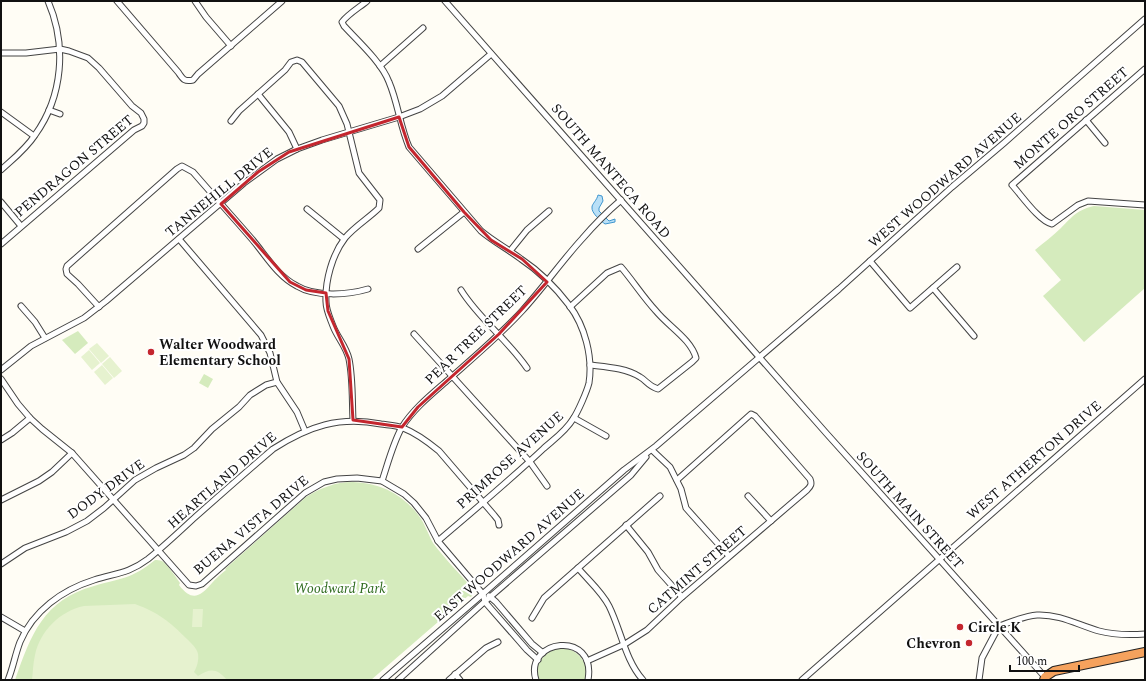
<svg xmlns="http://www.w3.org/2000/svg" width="1146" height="681" font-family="Spectral,serif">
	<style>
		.green { fill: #d5ebbd }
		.pitch { fill: #e6f2cf }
		.water { fill: #b9e0f7; stroke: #3f96cf }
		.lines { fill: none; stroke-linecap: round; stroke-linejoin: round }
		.minor-casing { stroke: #444; stroke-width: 7 }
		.highway-casing { stroke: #222; stroke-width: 10 }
		.minor { stroke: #fff; stroke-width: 5 }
		.highway { stroke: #f5a25d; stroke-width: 8 }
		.marked { fill: none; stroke: #c4262e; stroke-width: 3; stroke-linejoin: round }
		.poi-dot { fill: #c4262e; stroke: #fff; stroke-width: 1.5 }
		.labels { text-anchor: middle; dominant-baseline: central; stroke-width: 4; stroke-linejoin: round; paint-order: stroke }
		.street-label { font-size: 14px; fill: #111; stroke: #fff }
		.poi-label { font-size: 14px; font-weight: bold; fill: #111; stroke: #fff; text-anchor: start }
		.park-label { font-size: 14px; font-style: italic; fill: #2f6b1f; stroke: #fff }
	</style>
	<rect width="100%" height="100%" fill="#fffdf5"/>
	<g class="green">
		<path d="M1094,206L1145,210V288L1084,342L1043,296L1061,280L1035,250C1043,243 1053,236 1061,228C1073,216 1077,210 1094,206Z"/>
		<path d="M78,331L88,343L75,354L62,340Z"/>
		<path d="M204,374L213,379L208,388L199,383Z"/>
		<path d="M353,482C380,483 403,494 419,516C425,524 428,534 433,543C445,559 460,574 473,589L474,593L471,597L468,596L371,680H15C31,635 43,600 94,586C121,578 132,579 155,560C157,560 160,560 162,561C167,564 176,577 180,583L179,585C192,602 200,597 212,583C216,578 221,574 226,570L225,569L306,497C321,488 335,482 353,482Z"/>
		<path d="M564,647C580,652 589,663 585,680H538C534,661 546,649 564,647Z"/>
	</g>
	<g class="pitch">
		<path d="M97,343L109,356L101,363L89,349Z"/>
		<path d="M89,350L100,363L92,370L81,357Z"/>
		<path d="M110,357L122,371L114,378L102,364Z"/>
		<path d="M102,365L113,378L105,385L94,372Z"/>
		<path d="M135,604C159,613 169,621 187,639C191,643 197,648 198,654C199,660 197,667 194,672L198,676C210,668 217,668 227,680H32C33,672 33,663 35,655C40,631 60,611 84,606Z"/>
		<path d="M193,609H203L202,627H192Z"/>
	</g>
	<path class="water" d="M598,195L602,196L603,201L599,208V211L609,221L615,219V222L605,224C601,221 591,213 592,207C592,204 597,200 598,195Z"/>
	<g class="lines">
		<g class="minor-casing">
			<g id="minor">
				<path d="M117,1L178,72C183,79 184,82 193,80L198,74L282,1"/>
				<path d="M195,1L206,17L231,46"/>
				<path d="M367,1C360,7 348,14 342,22L344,26C358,41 382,63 389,82C398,103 400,126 409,147L481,231C494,242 508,249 521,259C539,271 556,288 569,305C585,326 593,357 589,383C587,391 578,412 573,419C566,431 553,440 543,449C509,481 473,511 438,541"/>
				<path d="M445,1L827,434L1045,677"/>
				<path d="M1,53H26L60,49L69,51L88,58L99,68L132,106L141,113L144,119V123L142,126L134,130L1,244"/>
				<path d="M380,66L423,28"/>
				<path d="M1145,69L1012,185C1022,196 1039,221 1052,224L1078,205L1088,201L1145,205"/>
				<path d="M258,94L289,132L297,149"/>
				<path d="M49,110L60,114"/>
				<path d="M1,112L34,136"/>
				<path d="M1086,120L1105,143"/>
				<path d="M231,121L239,111L285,70L291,62L297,60L302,62L339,106L347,124L359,173L380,200L379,208C369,218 355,226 345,238C332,255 325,281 326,302C326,310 330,318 333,326C337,337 346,346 349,359C353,379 352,400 353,420"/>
				<path d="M1,170C13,159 26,149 35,135C63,96 67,45 48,1"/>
				<path d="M1,202L21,226"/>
				<path d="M307,209L344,239"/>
				<path d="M179,239L261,335L270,353L277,382L297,412L305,431"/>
				<path d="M418,249L464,212"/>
				<path d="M510,251L527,230L549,211"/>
				<path d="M870,261L910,308L957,267"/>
				<path d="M933,288L974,336"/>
				<path d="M461,290C479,319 508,340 527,368"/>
				<path d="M21,306L35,322L45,338"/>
				<path d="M99,307L78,284L67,274L66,269L67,266L177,169L182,166L193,172C212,194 232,216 251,238C265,254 277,276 297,286C315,297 348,295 368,289"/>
				<path d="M570,307L607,273L621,267C633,281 643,297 656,311C668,326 691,339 696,358L692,362L658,389C648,386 647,381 640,377C626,368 607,367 590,365"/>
				<path d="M414,334L530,462L547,486"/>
				<path d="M1,370L31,346L84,318L106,301L244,183L277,159L297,149L322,140L399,117L420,109L442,96L491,54"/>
				<path d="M1,379L18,404L30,418L42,429L72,453L189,585L196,586L202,584L305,493L324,482L337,479L357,478L382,481L404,494L414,503L426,518L438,541L483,594L485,602L527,650L538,660"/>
				<path d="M574,418L606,436"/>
				<path d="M1,440L12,433L30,418"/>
				<path d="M652,450L670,467L681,489L686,508L729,556"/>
				<path d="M382,481C388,463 393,443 402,427C414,408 432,394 449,379C474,357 499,336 522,311C543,288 561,262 582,239C594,225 607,212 621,200"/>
				<path d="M748,496L771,521"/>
				<path d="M1,500L39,481L52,472L72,453"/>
				<path d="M626,525L648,552L658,570L682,597"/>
				<path d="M1,564L25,548L66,532L87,521L104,508L135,480L156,468L184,455L194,448L212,429L239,407L250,395L266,385L277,382"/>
				<path d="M578,568C588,580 602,592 609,606C621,630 625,660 643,680"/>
				<path d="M489,596L496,602L532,644L543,653"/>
				<path d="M1,617L25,631"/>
				<path d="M532,618L544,598L660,496"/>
				<path d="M587,661L625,644L647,630L682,597L807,490C811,486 812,484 810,479L755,416L751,414L677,480"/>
				<path d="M455,674L460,680"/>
				<path d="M8,680C13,668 15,655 20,642C33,611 62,590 94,580C116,573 128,574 148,559C163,547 178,533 193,519C220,495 246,472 273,449C309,426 339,416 381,424C388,425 396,425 403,428C416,433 428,442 439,451L494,515L498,520L499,525"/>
				<path d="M383,680L478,598L624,470L656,446L839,289L952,187L1004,143L1145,19"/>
				<path d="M398,680L482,604L631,475L646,457"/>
				<path d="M449,680L486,648L498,642"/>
				<path d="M536,680C523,639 597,629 588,680"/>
				<path d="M802,680L1145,379"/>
				<path d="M979,680L982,658L999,626C1011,622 1024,616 1037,615C1060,614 1078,625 1099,631C1114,635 1130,635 1145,634"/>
			</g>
		</g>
		<g class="highway-casing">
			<path id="highway" d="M1044,680L1045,677L1054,671L1145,652"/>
		</g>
		<use href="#minor" class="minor"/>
		<use href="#highway" class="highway"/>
	</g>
	<path class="marked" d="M399,117L409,147L464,212L491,240L522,259L547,282L499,334L418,407L402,427L353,420L349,359L328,311L326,293L306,290L290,282L221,204L258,172L289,152Z"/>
	<g class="poi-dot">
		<circle cx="151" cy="352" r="4"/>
		<circle cx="960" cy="627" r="4"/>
		<circle cx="969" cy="643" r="4"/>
	</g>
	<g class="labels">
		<g class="street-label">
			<text transform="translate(1071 118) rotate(-41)">MONTE ORO STREET</text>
			<text transform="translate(74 166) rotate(-40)">PENDRAGON STREET</text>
			<text transform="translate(611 171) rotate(49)">SOUTH MANTECA ROAD</text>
			<text transform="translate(945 180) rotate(-41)">WEST WOODWARD AVENUE</text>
			<text transform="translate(219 192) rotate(-39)">TANNEHILL DRIVE</text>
			<text transform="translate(476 335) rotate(-44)">PEAR TREE STREET</text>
			<text transform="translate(510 460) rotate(-42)">PRIMROSE AVENUE</text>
			<text transform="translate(1034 460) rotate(-41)">WEST ATHERTON DRIVE</text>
			<text transform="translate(222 480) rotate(-41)">HEARTLAND DRIVE</text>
			<text transform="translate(106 489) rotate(-36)">DODY DRIVE</text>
			<text transform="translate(910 510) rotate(48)">SOUTH MAIN STREET</text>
			<text transform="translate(251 525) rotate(-40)">BUENA VISTA DRIVE</text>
			<text transform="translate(509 555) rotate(-41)">EAST WOODWARD AVENUE</text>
			<text transform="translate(697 570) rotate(-41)">CATMINT STREET</text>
		</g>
		<g class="poi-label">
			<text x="159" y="344">Walter Woodward<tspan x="159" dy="16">Elementary School</tspan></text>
			<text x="968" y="627">Circle K</text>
			<text x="961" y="643" text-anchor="end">Chevron</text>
		</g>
		<g class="park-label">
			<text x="340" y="588">Woodward Park</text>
		</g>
	</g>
	<rect width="1146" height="681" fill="none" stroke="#111111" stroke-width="4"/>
	<path d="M1010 665v6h69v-6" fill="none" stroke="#111111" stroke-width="2"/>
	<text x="1016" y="665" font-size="12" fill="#111111" stroke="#ffffff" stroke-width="3" paint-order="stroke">100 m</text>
</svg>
